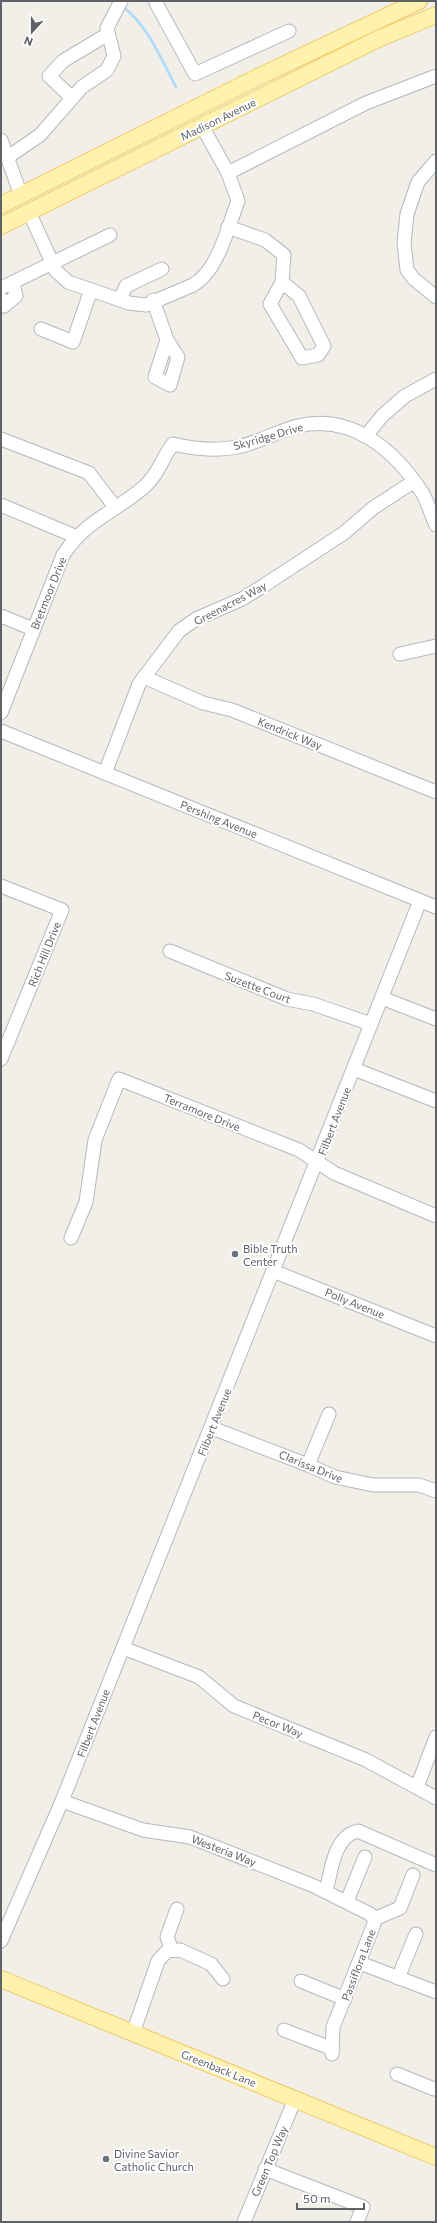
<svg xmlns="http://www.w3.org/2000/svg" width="437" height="2223" font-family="Commissioner,sans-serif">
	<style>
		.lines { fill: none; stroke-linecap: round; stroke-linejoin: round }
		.stream { stroke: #aadaff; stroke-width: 2.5 }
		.minor-casing { stroke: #b5b8bc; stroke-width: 15 }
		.major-casing { stroke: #f2c960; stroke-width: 18 }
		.minor { stroke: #fff; stroke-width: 13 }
		.major { stroke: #fff2af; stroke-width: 16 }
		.worship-dot { fill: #6b7280; stroke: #fff; stroke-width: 1.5 }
		.labels { text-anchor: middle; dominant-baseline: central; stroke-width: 4; stroke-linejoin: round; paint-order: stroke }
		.street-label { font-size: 11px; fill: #5f6368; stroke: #fff }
		.worship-label { font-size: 11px; fill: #5b616d; stroke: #fff; text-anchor: start }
	</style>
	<rect width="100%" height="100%" fill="#f1efe8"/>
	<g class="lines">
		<path class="stream" d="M122,6C148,25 161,59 176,87"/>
		<g class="minor-casing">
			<g id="minor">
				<path d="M156,3L195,74L289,31"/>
				<path d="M72,98L49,76L63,61L108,34"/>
				<path d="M1,140L21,195"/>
				<path d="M8,157L40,135L82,87L107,70L114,56L107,28L121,1"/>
				<path d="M436,161L418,182L407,214L404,243L407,270L414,279L436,297"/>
				<path d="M228,173L366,103L436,76"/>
				<path d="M29,212L56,271L68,282L129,303L146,305L193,285C218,271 228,227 238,201L228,173L202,126"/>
				<path d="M228,227L265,240L284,255L282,282L270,304L302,358L318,355L324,346L299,296L282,282"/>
				<path d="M1,288L110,235"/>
				<path d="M1,299L4,306L16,296L13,283"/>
				<path d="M120,300L126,286L162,269"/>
				<path d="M153,300L167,340L155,377L170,385L178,357L167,340"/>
				<path d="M41,329L73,342L91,290"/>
				<path d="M366,436L382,416L405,396L436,379"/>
				<path d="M1,439L89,473L115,507"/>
				<path d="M1,505L77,537"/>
				<path d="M1,616L33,629"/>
				<path d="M400,654L436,646"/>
				<path d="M144,677L203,703L232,710L436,792"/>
				<path d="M1,713L63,555C87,519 114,513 144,487C160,473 162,457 173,444C194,449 216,451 237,447C258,443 277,431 298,426C352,413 396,451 423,494C428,503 431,515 436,525"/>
				<path d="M1,731L436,907"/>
				<path d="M105,773L139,684L179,631L196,619L242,599L263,586L344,533L373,508L413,482"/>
				<path d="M1,886L62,910L1,1059"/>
				<path d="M170,951L287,999L313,1004L371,1024"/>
				<path d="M382,998L436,1019"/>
				<path d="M354,1069L436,1101"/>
				<path d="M71,1238L86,1202L95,1140L119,1079L299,1150L334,1173L436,1216"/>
				<path d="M273,1271L436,1336"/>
				<path d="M212,1428L308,1465L335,1477L373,1485H419L436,1491"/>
				<path d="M308,1465L329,1414"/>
				<path d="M123,1648L199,1677L234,1706L366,1760L436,1798"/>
				<path d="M417,1787L436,1737"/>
				<path d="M62,1801L143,1830L190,1837L314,1886L370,1914L374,1919V1924L333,2027L332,2054"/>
				<path d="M326,1892C331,1871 334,1836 358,1831L436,1865"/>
				<path d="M347,1901L365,1857"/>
				<path d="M374,1919L400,1908L413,1875"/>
				<path d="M1,1941L62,1801L420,901"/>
				<path d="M172,1950L167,1937L177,1909"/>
				<path d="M360,1963L436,1992"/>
				<path d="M398,1978L416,1934"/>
				<path d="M301,1981L345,1999"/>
				<path d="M284,2030L333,2049"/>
				<path d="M133,2033L158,1961L167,1951L180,1950L211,1964L223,1979"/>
				<path d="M397,2074L434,2089"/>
				<path d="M265,2169L363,2207L357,2222"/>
				<path d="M244,2222L295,2099"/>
			</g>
		</g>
		<g class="major-casing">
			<g id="major">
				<path d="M1,205L260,76L419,1"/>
				<path d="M1,226L378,39L436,15"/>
				<path d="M1,1979L436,2157"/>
			</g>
		</g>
		<use href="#minor" class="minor"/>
		<use href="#major" class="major"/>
	</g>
	<g class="worship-dot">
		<circle cx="235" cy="1254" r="4"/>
		<circle cx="106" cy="2159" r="4"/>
	</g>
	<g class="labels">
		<g class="street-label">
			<text transform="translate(218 119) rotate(-26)">Madison Avenue</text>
			<text transform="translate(268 436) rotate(-16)">Skyridge Drive</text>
			<text transform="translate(48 593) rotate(-68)">Bretmoor Drive</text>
			<text transform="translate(230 603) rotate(-28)">Greenacres Way</text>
			<text transform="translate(290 733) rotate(22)">Kendrick Way</text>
			<text transform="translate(219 819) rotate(22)">Pershing Avenue</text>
			<text transform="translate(44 954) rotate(-68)">Rich Hill Drive</text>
			<text transform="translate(258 987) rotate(21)">Suzette Court</text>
			<text transform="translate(202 1112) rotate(22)">Terramore Drive</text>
			<text transform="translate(334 1121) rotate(-69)">Filbert Avenue</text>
			<text transform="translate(355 1303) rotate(22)">Polly Avenue</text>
			<text transform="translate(214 1422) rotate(-68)">Filbert Avenue</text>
			<text transform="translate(311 1466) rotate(22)">Clarissa Drive</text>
			<text transform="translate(93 1723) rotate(-69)">Filbert Avenue</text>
			<text transform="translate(278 1724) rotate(22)">Pecor Way</text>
			<text transform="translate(224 1850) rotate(21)">Westeria Way</text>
			<text transform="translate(358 1965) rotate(-69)">Passiflora Lane</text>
			<text transform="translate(219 2068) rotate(22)">Greenback Lane</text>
			<text transform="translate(269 2161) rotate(-67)">Green Top Way</text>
		</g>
		<g class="worship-label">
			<text x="243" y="1248">Bible Truth<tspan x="243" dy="13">Center</tspan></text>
			<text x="114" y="2153">Divine Savior<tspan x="114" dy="13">Catholic Church</tspan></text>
		</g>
	</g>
	<rect width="437" height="2223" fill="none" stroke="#5f6368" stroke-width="4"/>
	<g transform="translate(32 32) rotate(201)" stroke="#ffffff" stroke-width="3" paint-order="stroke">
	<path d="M0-3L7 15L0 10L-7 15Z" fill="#5f6368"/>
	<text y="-6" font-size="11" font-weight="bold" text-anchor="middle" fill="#5f6368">N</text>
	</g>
	<path d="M297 2203v6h67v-6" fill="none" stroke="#5f6368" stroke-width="2"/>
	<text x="303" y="2203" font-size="12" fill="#5f6368" stroke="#ffffff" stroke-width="3" paint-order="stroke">50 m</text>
</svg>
